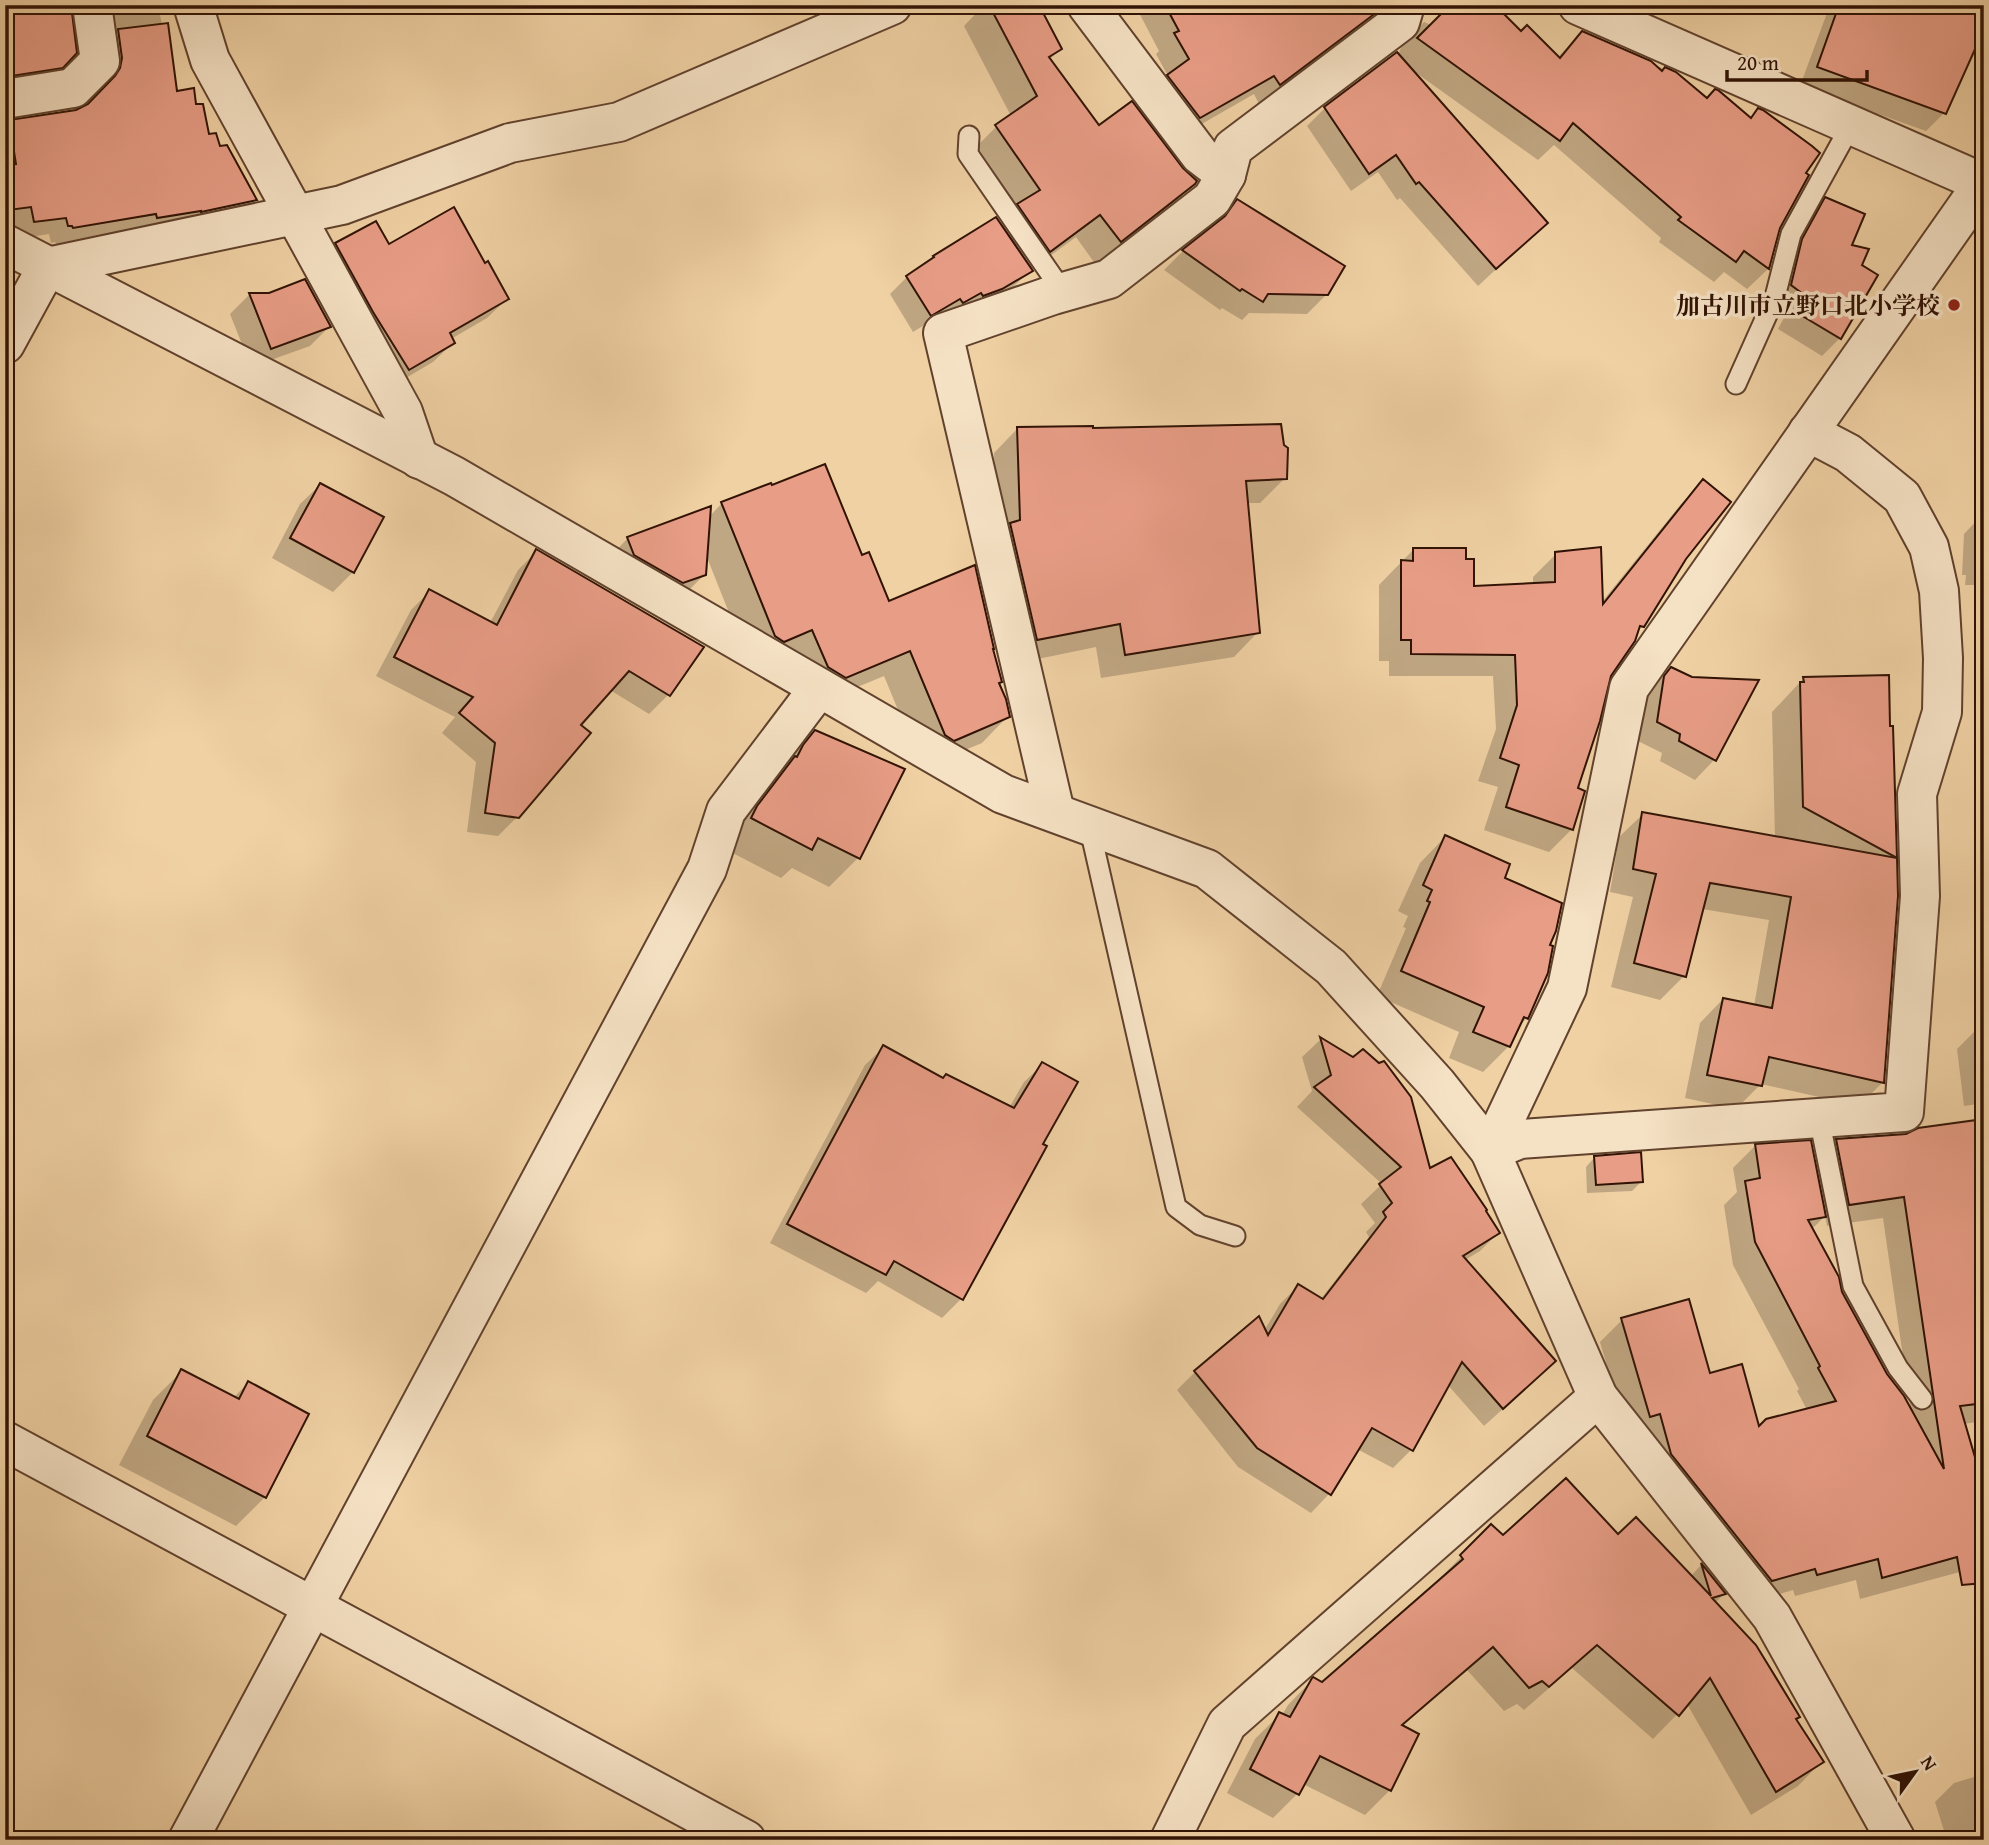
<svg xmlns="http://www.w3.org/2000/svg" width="1989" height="1845" font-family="'Gentium Book Plus','Noto Serif JP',serif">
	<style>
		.shadow { fill: #0003; fill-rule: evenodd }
		.building { fill: #e89d86; stroke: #311305; stroke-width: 2 }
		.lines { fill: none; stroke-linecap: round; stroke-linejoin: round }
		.service-casing { stroke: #61422d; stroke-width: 23 }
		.minor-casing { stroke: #61422d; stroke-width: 42 }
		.tertiary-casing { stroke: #61422d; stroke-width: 42 }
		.service { stroke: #f5e1c4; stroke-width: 19 }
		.minor { stroke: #f5e1c4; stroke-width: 38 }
		.tertiary { stroke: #f5e1c4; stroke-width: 38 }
		.poi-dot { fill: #8f2418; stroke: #f5e1c4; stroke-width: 2.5 }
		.labels { text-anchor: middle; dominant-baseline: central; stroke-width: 7; stroke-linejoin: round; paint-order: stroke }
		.poi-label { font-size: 24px; font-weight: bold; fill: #311305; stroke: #f5e1c4; text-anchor: end }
	</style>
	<rect width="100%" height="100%" fill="#f0d1a4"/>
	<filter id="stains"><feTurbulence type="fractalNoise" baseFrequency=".00286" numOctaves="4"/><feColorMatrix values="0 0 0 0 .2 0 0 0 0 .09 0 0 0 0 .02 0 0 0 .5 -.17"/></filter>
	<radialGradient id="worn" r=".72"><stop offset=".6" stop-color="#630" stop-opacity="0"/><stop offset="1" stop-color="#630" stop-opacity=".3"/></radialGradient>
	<g class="shadow">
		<path d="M5,5L75,53L43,84L5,90Z"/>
		<path d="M87,5H158L176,93L195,106L208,136L218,148L255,200L238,217L139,230L56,244L55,242L51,243L49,234L5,241V122L77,111L90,105L98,96L104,86L105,76Z"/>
		<path d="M984,5H1037L1060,49L1049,60L1098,127L1194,183L1169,208L1096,265L1076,237L1031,270L1013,287L983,306L943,314L913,332L890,294L907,277L928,264L999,224L1014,210L973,150L996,127L1011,116L964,26Z"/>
		<path d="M1135,5H1380L1359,28L1259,104L1254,94L1179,137L1148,96L1168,76L1156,54L1159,51Z"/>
		<path d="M1642,5H1665L1658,12Z"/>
		<path d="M1830,5H1984L1944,113L1926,131L1800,86Z"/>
		<path d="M1424,22L1545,74L1561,54L1582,33L1675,74L1804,173L1778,228L1768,269L1747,289L1724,272L1714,282L1659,242L1661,238L1554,145L1538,160L1415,72L1546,223L1478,286L1400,198L1397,200L1378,172L1351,191L1307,126L1325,108L1398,55L1403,43Z"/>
		<path d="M1826,199L1850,246L1840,338L1822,356L1778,329L1787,312L1774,303L1808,216Z"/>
		<path d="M1237,201L1327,294L1307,314L1249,313L1242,320L1222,308L1220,310L1164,270L1183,251L1213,228Z"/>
		<path d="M336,244L484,266L507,299L487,318L451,339L453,343L433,362L389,388L317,264Z"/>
		<path d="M250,294L329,327L310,346L251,367L230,314Z"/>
		<path d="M1018,428L1285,478L1260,503H1246L1258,632L1234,657L1101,678L1096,647L1013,664L996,539L994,453Z"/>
		<path d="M1703,482L1685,558L1643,625L1636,632L1609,675L1576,790L1572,829L1549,852L1484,830L1498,787L1478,781L1496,729L1493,676H1389V661H1379V585L1414,549L1464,560L1472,588L1533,585V577L1556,554L1601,603L1681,504Z"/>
		<path d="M320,485L353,572L333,592L272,558L300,504Z"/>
		<path d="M722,503L861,557L888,604L998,684L1008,716L982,743L927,766L919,761L884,676L819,703L749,663L706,555L705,574L675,604L599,568L628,538L709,517Z"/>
		<path d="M1983,514L1984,585H1965L1966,575H1962L1964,534Z"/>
		<path d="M537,551L702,647L668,695L649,714L610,690L579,725L517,817L498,836L467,832L476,762L442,733L455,717L376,676L411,610L430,591L490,623L518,570Z"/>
		<path d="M1671,669L1714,760L1695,780L1660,761L1662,753L1638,741L1645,698L1651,688Z"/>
		<path d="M1804,678L1895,857L1893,859L1883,1082L1859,1106L1761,1084L1736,1109L1685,1098L1700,1023L1723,999L1754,1006L1769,920L1702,909L1684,976L1660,1000L1611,987L1633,897L1610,892L1619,837L1643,814L1775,838L1772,712Z"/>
		<path d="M815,732L858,858L829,887L792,868L781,878L723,848L786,762Z"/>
		<path d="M1445,837L1503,879L1548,946L1527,1018L1517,1028L1509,1046L1483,1072L1449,1058L1459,1032L1377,996L1406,928L1403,927L1408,916L1398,911L1420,863Z"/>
		<path d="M1984,1028V1103L1964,1106L1957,1049L1977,1029Z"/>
		<path d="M1320,1040L1353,1059L1429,1171L1498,1233L1480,1251L1465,1260L1536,1379L1484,1426L1447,1384L1411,1450L1393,1468L1357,1449L1329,1494L1311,1513L1238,1467L1177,1390L1195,1372L1264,1331L1280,1304L1298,1286L1320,1300L1369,1237L1366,1232L1375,1223L1361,1204L1382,1184L1297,1107L1312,1091L1302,1057Z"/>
		<path d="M884,1047L942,1080L1009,1108L1024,1082L1043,1064L1041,1145L961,1299L942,1318L878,1281L866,1293L770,1243L865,1065Z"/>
		<path d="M1984,1121V1421L1963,1424L1980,1480H1984V1564L1982,1566L1860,1599L1856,1580L1795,1596L1793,1590L1749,1603L1628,1438L1600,1342L1622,1320L1709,1375L1758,1430L1807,1410L1797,1391L1799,1389L1733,1265L1724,1205L1737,1192L1733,1168L1755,1146L1814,1163L1836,1140L1906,1136ZM1825,1216L1827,1226L1883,1218L1911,1412L1886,1375L1841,1293L1811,1230Z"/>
		<path d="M1595,1157L1642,1181L1632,1191L1587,1193L1586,1167Z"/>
		<path d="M182,1371L233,1398L248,1383L265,1497L236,1526L119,1465L153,1400Z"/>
		<path d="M1491,1527L1503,1537H1618L1690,1577L1701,1565L1724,1594L1715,1603L1822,1761L1798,1786L1751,1815L1687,1704L1653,1739L1572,1668L1524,1710L1517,1704L1504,1711L1467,1670L1402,1726L1390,1790L1365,1815L1303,1784L1297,1794L1273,1818L1227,1793L1255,1739L1280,1714L1282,1715L1288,1705L1313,1679L1322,1684L1439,1582L1437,1581Z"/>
		<path d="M1984,1774V1840H1947L1935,1802L1954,1783Z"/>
	</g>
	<g class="building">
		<path d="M5,5H71L77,53L63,68L5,77Z"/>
		<path d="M989,5H1039L1062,49L1049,57L1099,125L1132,101L1183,168L1197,181L1195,184L1121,242L1100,215L1050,252L1017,204L1040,190L995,125L1037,96Z"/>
		<path d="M1165,5H1382L1381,9L1280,85L1274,76L1200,118L1167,75L1189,59L1174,33L1179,31Z"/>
		<path d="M1450,5H1495L1521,31L1527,25L1560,58L1582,31L1651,61L1662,71L1665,67L1676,72L1707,98L1715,89L1718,90L1751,118L1758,108L1763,110L1812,146L1820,153L1806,173L1809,175L1780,228L1769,269L1744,251L1736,262L1678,220L1681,217L1573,123L1560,141L1417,38Z"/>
		<path d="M1839,5H1984V25L1976,47L1946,114L1817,67Z"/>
		<path d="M168,23L177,91L194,88L196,104H203L209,134L216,133L220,146L227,145L257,200L201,212V211L157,218L156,214L73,228L72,226H68L66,218L34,222L31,207L9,210L5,187V165L16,164L9,120L76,110L88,104L115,76L120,68L122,58L118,29Z"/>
		<path d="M1397,52L1548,223L1496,269L1419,182L1416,184L1396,155L1369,174L1324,107Z"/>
		<path d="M1825,197L1865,214L1852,245L1869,249L1862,265L1878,275L1841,339L1794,311L1803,294L1791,285L1802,239Z"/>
		<path d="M1237,199L1345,266L1328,295L1268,294L1263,302L1242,289L1240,291L1182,250L1225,216Z"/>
		<path d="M454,207L485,263L488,261L509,299L450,333L455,343L409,370L373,312L335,243L376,221L389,244Z"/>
		<path d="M996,217L1033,271L1002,289L983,296L981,293L963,303L960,299L931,316L906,276L934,257L933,256Z"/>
		<path d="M305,279L331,327L271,349L249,293H269Z"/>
		<path d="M1281,424L1284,445L1288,448L1287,479L1246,481L1260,633L1125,655L1120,624L1037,640L1010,523L1020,520L1017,427L1093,426V428Z"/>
		<path d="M825,464L862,555L869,552L889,601L975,565L994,649H993L1002,682L999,683L1006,699L1010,717L954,741L945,735L910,651L846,678L828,667L812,630L784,642L775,636L721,502L771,483L772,485Z"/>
		<path d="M1703,479L1731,502L1686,559L1644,627L1640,626L1635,641L1611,676L1600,721L1578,788L1585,791L1573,830L1506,807L1519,765L1500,758L1517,705L1515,655L1411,654V640H1401V560L1413,561V548H1466V559H1474V586L1555,582V552L1601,547L1603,604Z"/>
		<path d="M320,483L384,517L354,573L290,538Z"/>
		<path d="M711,506L706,575L683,583L634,555L627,537Z"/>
		<path d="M536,549L704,647L670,696L629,671L581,725L591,733L519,818L485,813L495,743L459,713L473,697L394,657L429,589L497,625Z"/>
		<path d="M1671,667L1692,677L1759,680L1716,761L1679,741L1680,734L1657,722L1664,676Z"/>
		<path d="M1889,675L1890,726H1893L1897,858L1803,807L1800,682H1804L1803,677Z"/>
		<path d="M815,730L905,769L860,859L818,838L812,850L751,818L757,806L795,756L797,757L803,745Z"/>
		<path d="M1642,812L1897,858L1898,896L1884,1083L1769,1057L1762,1086L1707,1075L1723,998L1772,1008L1791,897L1710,883L1686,977L1634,963L1656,874L1633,869Z"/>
		<path d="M1445,835L1510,864L1505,878L1562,903L1556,931L1550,945L1553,946L1548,973L1528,1019L1524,1017L1510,1047L1473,1032L1484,1007L1401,971L1430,902L1427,901L1432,890L1423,885Z"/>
		<path d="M1320,1037L1353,1057L1363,1049L1379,1063L1384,1061L1411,1097L1430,1168L1451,1157L1487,1210L1486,1211L1500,1233L1463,1256L1556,1361L1503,1409L1462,1362L1413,1451L1372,1428L1331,1495L1257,1448L1194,1371L1259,1316L1268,1335L1298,1284L1323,1299L1386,1217L1383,1212L1392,1203L1379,1184L1401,1167L1314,1087L1331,1075Z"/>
		<path d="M883,1045L943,1078L946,1074L1014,1108L1042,1062L1078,1082L1043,1144L1047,1146L963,1300L894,1261L886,1275L787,1224Z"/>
		<path d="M1984,1119V1403L1960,1406L1984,1488V1583L1962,1585L1957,1557L1882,1578L1878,1559L1817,1575L1815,1569L1772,1581L1671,1454L1660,1414L1650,1417L1621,1318L1689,1299L1710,1373L1742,1364L1759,1426L1766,1419L1836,1401L1818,1368L1820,1366L1755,1242L1745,1181L1760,1178L1755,1144L1811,1140L1826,1217L1808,1220L1839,1277L1842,1292L1887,1374L1904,1396L1944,1469L1904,1197L1849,1205L1836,1139L1906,1134L1918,1128Z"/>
		<path d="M1641,1152L1643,1182L1596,1185L1594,1156Z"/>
		<path d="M181,1369L239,1399L248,1381L309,1414L266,1498L147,1436Z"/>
		<path d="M1566,1478L1618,1534L1636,1517L1711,1596L1701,1563L1726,1594L1712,1598L1756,1645L1800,1717L1796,1719L1824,1762L1776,1792L1710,1678L1679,1716L1597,1645L1549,1687L1542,1681L1529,1688L1493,1647L1402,1725L1419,1734L1391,1791L1320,1756L1299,1795L1250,1769L1279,1712L1290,1717L1312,1678L1313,1677L1322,1682L1463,1559L1460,1555L1491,1524L1503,1535Z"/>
	</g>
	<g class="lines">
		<g class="service-casing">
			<g id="service">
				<path d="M969,136L968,154L1063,292"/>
				<path d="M1736,384L1775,297L1791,234L1851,125"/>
				<path d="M1089,825L1176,1207L1200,1225L1235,1236"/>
				<path d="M1819,1118L1853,1286L1898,1368L1922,1399"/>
			</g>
		</g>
		<g class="minor-casing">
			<g id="minor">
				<path d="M193,5L210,60L403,412L419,459"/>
				<path d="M1087,5L1200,155L1226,175"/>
				<path d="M1578,5L1983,183"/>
				<path d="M5,99L73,88L100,61L92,5"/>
				<path d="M5,244L454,476L1003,794L1207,869L1331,967L1437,1084L1490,1151L1598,1397L1772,1617L1896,1840"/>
				<path d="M5,344L47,267L342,205L510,143L619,122L892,5"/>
				<path d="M1055,812L943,333L1053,295L1109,279L1212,199L1226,175L1233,148L1400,22L1405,5"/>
				<path d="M1490,1151L1520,1139L1904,1112L1920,896L1917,794L1942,712L1943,658L1939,591L1929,547L1902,497L1848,453L1808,432"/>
				<path d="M1490,1151L1567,988L1629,688L1984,182"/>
				<path d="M188,1840L707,869L726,811L819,688"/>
				<path d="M1170,1840L1227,1724L1598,1397"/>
			</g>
		</g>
		<g class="tertiary-casing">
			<path id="tertiary" d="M5,1441L746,1840"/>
		</g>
		<use href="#service" class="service"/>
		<use href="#minor" class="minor"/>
		<use href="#tertiary" class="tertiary"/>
	</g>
	<circle class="poi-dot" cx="1954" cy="305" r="7"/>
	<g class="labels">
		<g class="poi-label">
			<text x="1940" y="305">加古川市立野口北小学校</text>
		</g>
	</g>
	<rect width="1989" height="1845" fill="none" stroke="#f0d1a4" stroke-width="28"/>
	<rect x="7" y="7" width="1975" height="1831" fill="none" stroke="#311305" stroke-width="3.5"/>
	<rect x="14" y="14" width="1961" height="1817" fill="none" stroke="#311305" stroke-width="2"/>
	<g transform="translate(1915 1772) rotate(57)" stroke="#f5e1c4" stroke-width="5" paint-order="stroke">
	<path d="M0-5L12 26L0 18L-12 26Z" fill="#311305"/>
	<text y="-10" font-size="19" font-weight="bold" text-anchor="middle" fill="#311305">N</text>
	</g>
	<path d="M1727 70v10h140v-10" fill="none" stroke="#311305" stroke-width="3.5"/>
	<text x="1737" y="70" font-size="21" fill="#311305" stroke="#f5e1c4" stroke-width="5" paint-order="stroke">20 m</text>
	<rect width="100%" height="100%" filter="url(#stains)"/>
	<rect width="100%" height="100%" fill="url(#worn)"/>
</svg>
